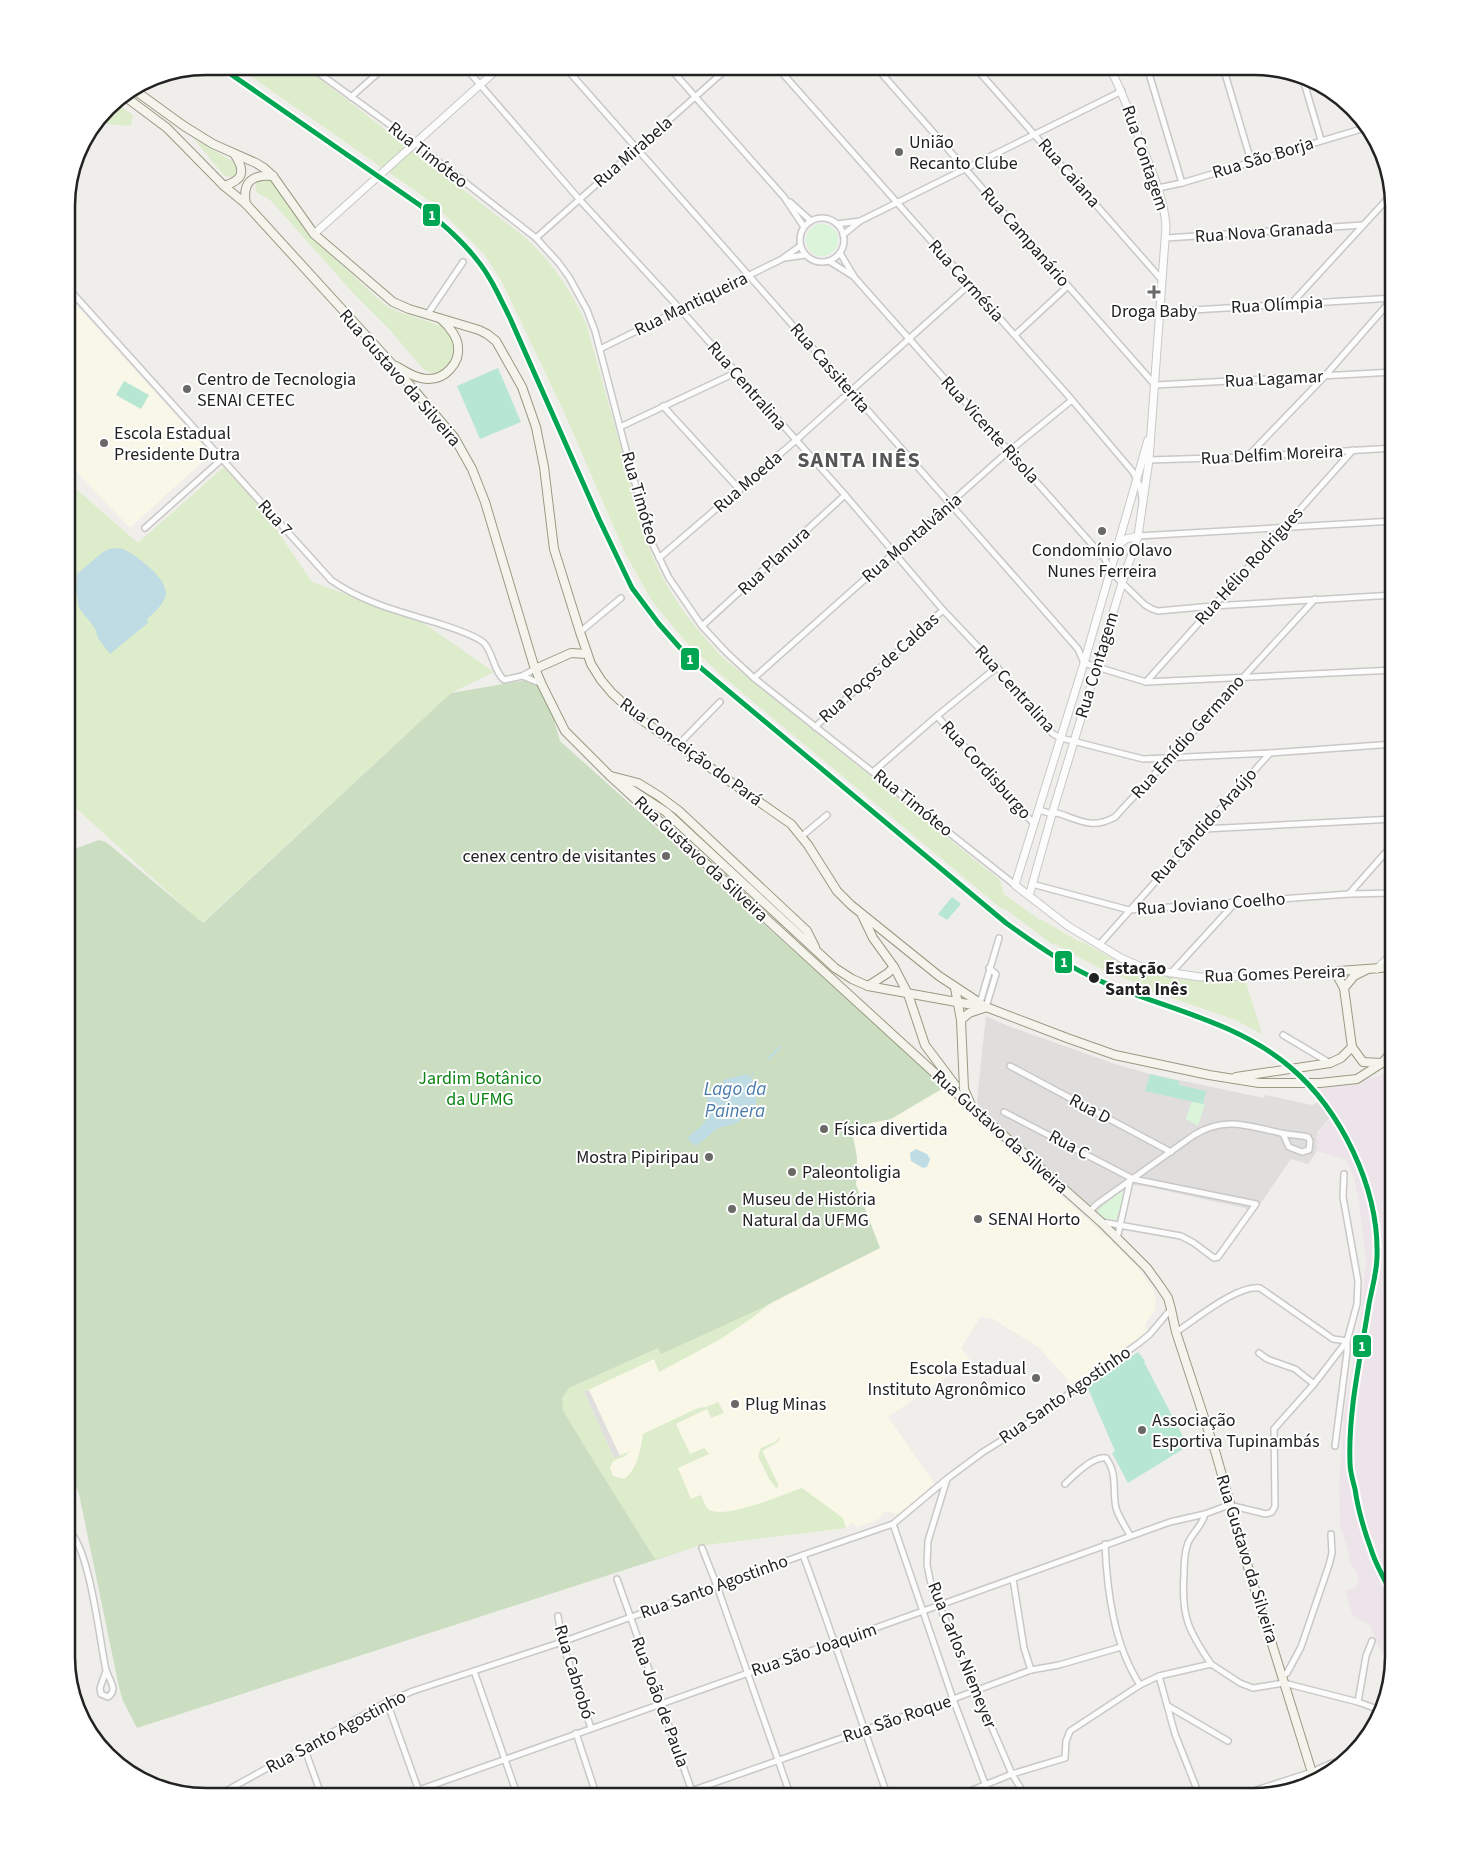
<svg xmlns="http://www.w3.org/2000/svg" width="1460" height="1863" font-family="'Source Sans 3',sans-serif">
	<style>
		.residential { fill: #dfdedc }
		.industrial { fill: #ede4e9 }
		.education { fill: #f8f7e8 }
		.grass { fill: #ddeccb }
		.forest { fill: #cbdec1 }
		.park { fill: #daf5da }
		.pitch { fill: #b7e6d2 }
		.parking { fill: #e0dfde }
		.water { fill: #bfdbe3 }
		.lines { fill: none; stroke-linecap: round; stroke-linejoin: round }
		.stream { stroke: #bfdbe3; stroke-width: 2 }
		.minor-casing { stroke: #c9c8c7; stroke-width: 8 }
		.tertiary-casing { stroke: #c9c8c7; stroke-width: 9 }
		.secondary-casing { stroke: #999a82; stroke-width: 10 }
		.minor { stroke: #fdfcfc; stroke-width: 5 }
		.tertiary { stroke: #fdfcfc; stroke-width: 7 }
		.secondary { stroke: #f4f4ed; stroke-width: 8 }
		.metro-1-casing { stroke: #fff; stroke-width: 9 }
		.metro-1 { stroke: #00a651; stroke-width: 5 }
		.poi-dot { fill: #6a6968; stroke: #fff; stroke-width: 2 }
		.stop-dot { fill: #222; stroke: #fff; stroke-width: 2 }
		.labels { text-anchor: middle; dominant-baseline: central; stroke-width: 4; stroke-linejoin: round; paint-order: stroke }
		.poi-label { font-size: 18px; fill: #222; stroke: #fff; text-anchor: start }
		.street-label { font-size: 18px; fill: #222; stroke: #fff }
		.stop-label { font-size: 18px; font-weight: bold; fill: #222; stroke: #fff; text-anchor: start }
		.park-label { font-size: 18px; fill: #0c8416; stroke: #fff }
		.water-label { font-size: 19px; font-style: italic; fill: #4a7aab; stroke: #fff }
		.district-label { font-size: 22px; font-weight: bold; letter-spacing: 1px; fill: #555; stroke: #fff }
		.rim { fill: none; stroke: #222; stroke-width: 2.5 }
		.line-badge { stroke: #fff; stroke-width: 2 }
		.badge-label { font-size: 14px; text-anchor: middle; font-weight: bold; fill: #fff }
	</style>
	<rect width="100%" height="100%" fill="#f0eeeb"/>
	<path class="residential" d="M986,1016L1008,1026L1112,1063L1150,1074L1264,1098L1265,1095L1312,1105L1318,1102L1330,1118L1317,1133V1151L1308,1164L1291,1159L1254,1213L1244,1208L1149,1187L1132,1185L1124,1220L1102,1218L1054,1177L978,1105L977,1100Z"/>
	<path class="industrial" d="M1394,1068V1657L1390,1672L1369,1624L1359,1620L1352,1614L1346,1590L1356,1588L1359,1576L1351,1564L1347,1547L1340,1525L1339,1482L1344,1415L1360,1324L1366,1260L1359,1201L1353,1175L1346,1160L1317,1151L1316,1136L1332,1117L1327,1109L1309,1090L1318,1085L1379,1076Z"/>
	<g class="education">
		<path d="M67,295L211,454L130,528L67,462Z"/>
		<path d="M945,1087L963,1108L1108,1238L1137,1267L1153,1289L1156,1301L1155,1310L1145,1324L1147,1330L1145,1334L1075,1384H1071V1386L1066,1377L1038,1347L990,1317L987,1319L981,1316L961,1348L974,1365L971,1367L960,1368L888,1417L934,1483L900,1514H896L887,1511L882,1514L879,1519L858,1527L851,1523L846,1528L698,1546L655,1559L631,1520L569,1388L753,1312L880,1248L856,1185L857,1157L851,1127L891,1119Z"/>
	</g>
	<g class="grass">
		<path d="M236,66H303L527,239C553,264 571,290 586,323L649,548C669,595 688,620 722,657L1000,880L1004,894L1040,920L1041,919L1076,940L1085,943L1125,966L1153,975L1198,981L1245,979L1262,1034L1233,1019L1146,989L1147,987L1105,971L1071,953L1072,951L1071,950L1069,952L1054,943L1053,945L1004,908L1002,909L720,674L685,641L652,601L625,553L564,412L502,282L485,255L434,204Z"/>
		<path d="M113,101L133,115L131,126L97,123Z"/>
		<path d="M194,139L235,163L237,167V174C232,177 229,178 224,175Z"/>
		<path d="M267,177L274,183L306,232L377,298L388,307L399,312L442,326L450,335L453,345V354L448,364L440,371L432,373L424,370L391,331L354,294L275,205L268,198L258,194L255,187L257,181Z"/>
		<path d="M224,467L261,507L312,582L422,622L494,672L451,693L202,923L66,799L67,481L138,543Z"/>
		<path d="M772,1302L752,1318L719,1340L659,1372L654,1359L584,1392L614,1458L630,1451L625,1456L613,1461L610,1468L613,1476L624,1479C637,1471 641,1448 643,1434L698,1408L707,1407L718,1402L724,1413L711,1418L707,1409L676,1424L690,1454L704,1448L709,1454L678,1468L691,1499L701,1495C703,1499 705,1506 708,1509C722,1521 785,1494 802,1488L843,1518L846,1528L698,1546L655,1559L582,1442L563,1410L561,1398L569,1388L658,1348L662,1353Z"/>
		<path d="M781,1436L778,1442L762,1451L778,1484V1487L776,1488L769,1479L758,1456L761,1448L775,1442Z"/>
	</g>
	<path class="forest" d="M533,679L551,710L560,741L945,1087L891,1119L851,1127L857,1157L856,1185L880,1248L753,1312L661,1354L658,1348L569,1388L562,1398L563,1410L582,1442L655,1559L698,1546L137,1728L123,1701L119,1687L79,1494L66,1457V852L99,840L106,842L203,923L451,693Z"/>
	<g class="park">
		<circle cx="822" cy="240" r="16"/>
		<path d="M1192,1101L1205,1104L1198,1126L1186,1119Z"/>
		<path d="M1127,1187L1116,1220L1102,1218L1096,1213C1099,1208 1122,1189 1127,1187Z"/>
	</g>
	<g class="pitch">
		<path d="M498,368L521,422L480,439L457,386Z"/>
		<path d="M124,381L149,395L141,409L116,395Z"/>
		<path d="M952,897L961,904L947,920L938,914Z"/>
		<path d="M1150,1074L1179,1081V1085L1206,1091L1203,1104L1145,1091Z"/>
		<path d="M1138,1352L1145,1361L1144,1362L1188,1446L1128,1483L1112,1453L1115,1451L1087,1386Z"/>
	</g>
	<path class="parking" d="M589,1390L620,1456L614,1458L584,1392Z"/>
	<g class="water">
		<path d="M109,549C114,549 120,547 125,550C136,555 167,578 166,594C164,604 154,613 147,619L148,623L110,654L98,638L95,628L79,608L76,587L77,574L103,552Z"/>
		<path d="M747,1074L754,1082L753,1087L757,1100L753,1111L735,1124L718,1128L696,1146L690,1142L688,1137C707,1121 710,1122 707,1096L726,1079Z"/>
		<path d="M916,1149L927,1154L930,1159L927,1167L923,1168L911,1161L910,1153Z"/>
	</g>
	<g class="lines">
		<g class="stream">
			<path d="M768,1059L780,1047"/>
			<path d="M751,1077L753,1074"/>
		</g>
		<g class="minor-casing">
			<g id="minor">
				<path d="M309,66L415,143L536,238L558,262L569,277L587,310L595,331L629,462L653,545L669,578L702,626L726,652L754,678L1015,885"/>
				<path d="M464,66L579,199L680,309L845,495L943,610L997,667L1053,734L1061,738L1143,759L1270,753L1394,744"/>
				<path d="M564,66L1043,609L1078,649L1084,663L1146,682L1394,670"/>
				<path d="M668,66L784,197L804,227"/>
				<path d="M776,66L1072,400L1133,472L1140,486L1142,499"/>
				<path d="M875,66L1155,385L1394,372"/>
				<path d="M974,66L1162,280"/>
				<path d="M1147,67L1182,183"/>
				<path d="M1223,67L1251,161"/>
				<path d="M1303,79L1321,140"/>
				<path d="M351,97L386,66"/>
				<path d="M1158,188L1182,183L1368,127"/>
				<path d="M790,202L811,221"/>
				<circle cx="822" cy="240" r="22"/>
				<path d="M837,224L860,221"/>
				<path d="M843,235L860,221L1122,91"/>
				<path d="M536,238L730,66"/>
				<path d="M1166,238L1363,225"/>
				<path d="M840,253L855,278L1105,559L1110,571L1145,605L1152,609L1158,611L1213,606L1394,595"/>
				<path d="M785,258L805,255"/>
				<path d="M829,261L853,276"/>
				<path d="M67,287L331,580C362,602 398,611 434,622C446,626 474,634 484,643C493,652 493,670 504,680L522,676L535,669"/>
				<path d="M1290,305L1391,195"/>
				<path d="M1160,312L1394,298"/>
				<path d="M427,315L463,262"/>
				<path d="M1015,335L1068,286"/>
				<path d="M600,349L782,259L800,246"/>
				<path d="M663,406L740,490"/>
				<path d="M620,427L735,373"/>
				<path d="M1247,457L1324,377L1393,298"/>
				<path d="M1149,460L1246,457L1394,448"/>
				<path d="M145,528L222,459"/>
				<path d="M1138,536L1394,521"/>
				<path d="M659,558L795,441L969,285"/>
				<path d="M702,626L845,495"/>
				<path d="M580,632L621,598"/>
				<path d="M522,676L540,683"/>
				<path d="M754,678L1003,456L1072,400"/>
				<path d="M1146,682L1353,450"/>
				<path d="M937,716L1034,824"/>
				<path d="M815,727L943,610"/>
				<path d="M1386,744L1394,736"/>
				<path d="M678,745L720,702"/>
				<path d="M874,771L937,716L997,667"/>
				<path d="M1039,810L1052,814L1057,813C1080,820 1092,830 1115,817L1315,599"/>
				<path d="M1203,829L1394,819"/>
				<path d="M802,836L827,815"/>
				<path d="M1032,884L1129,910L1349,894L1394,893"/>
				<path d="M1349,894L1394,843"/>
				<path d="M1099,945L1270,753"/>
				<path d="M1170,974L1235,903"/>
				<path d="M980,1003L999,938"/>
				<path d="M986,1007L996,974L989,968"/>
				<path d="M1283,1035L1330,1063"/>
				<path d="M1010,1066L1171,1152"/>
				<path d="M1004,1112L1133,1179L1256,1204L1218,1257L1214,1258L1194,1243L1181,1236L1102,1222"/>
				<path d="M1089,1212L1097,1204L1194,1135C1225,1116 1248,1126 1281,1133C1290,1135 1299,1135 1308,1137L1310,1141L1309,1150L1302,1152L1289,1147L1283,1134"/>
				<path d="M1117,1239L1130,1181"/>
				<path d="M1176,1332C1195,1320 1238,1284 1260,1288L1333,1339L1347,1341"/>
				<path d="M1259,1353L1267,1359L1295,1369L1314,1384"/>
				<path d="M1335,1446L1347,1352V1341L1357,1304L1358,1281L1343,1197L1344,1174"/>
				<path d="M947,1479L928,1541L927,1565L932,1589L1012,1774L1026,1797"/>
				<path d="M1065,1484C1074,1475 1093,1456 1106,1458C1118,1474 1112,1490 1116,1508C1119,1518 1126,1527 1130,1536"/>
				<path d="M1205,1514C1202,1526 1193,1532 1188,1543C1184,1553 1184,1564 1184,1574C1181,1616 1188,1630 1211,1664"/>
				<path d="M893,1524L953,1699L990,1797"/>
				<path d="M66,1529C89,1539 100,1644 106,1670C108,1676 112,1682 113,1688C113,1692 111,1695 108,1697L101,1694L100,1688L106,1671"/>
				<path d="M1105,1544C1107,1592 1114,1645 1140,1685"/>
				<path d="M702,1548L717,1586L791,1797"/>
				<path d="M803,1555C833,1635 859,1716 888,1797"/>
				<path d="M617,1579L694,1797"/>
				<path d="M1013,1579L1024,1648L1031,1670"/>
				<path d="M558,1616L562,1642L591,1728"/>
				<path d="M474,1671L518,1797"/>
				<path d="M1159,1676L1175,1734L1200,1797"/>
				<path d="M1282,1676L1287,1673L1301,1647L1329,1565L1332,1553L1331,1534"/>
				<path d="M387,1702L421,1797"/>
				<path d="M1358,1702L1366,1656L1372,1641"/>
				<path d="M1168,1706L1228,1741"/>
				<path d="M576,1733L597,1797"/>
				<path d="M304,1747L322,1797"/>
				<path d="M215,1797L387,1702L413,1691L562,1642L803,1555L893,1524L948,1478L983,1452L1020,1429L1139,1343L1150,1334L1171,1309"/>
				<path d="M399,1797L940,1605L1170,1522L1205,1514L1229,1505L1266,1514L1272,1512L1275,1506L1274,1429L1314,1384L1347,1341"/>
				<path d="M674,1797L953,1699L1031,1670L1059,1665L1121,1647"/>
				<path d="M955,1797L1012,1774L1065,1758L1066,1741L1070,1731L1140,1685L1159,1676L1211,1664L1240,1683L1253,1688L1284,1683L1358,1702L1380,1710"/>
				<path d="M1235,1797L1312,1772L1332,1763L1344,1760"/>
			</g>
		</g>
		<g class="tertiary-casing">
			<g id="tertiary">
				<path d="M314,234L501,66"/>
				<path d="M1148,440L1084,663L1015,885L1068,926L1121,958L1146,969L1200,977L1270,976L1333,971"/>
				<path d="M1117,546L1126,539L1138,536"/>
				<path d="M1029,896L1052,814L1122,583L1138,536L1149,460L1166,226C1164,199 1153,174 1143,149C1133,121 1123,93 1109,66"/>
				<path d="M1377,969L1394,952"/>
			</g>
		</g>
		<g class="secondary-casing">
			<g id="secondary">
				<path d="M133,89L184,126L213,144L256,163L264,168L273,176L314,234L393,302L409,309L479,330L487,334L496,341L522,387L536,427L544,467L554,549L580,632L591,664L601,680L612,693L639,718L791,824L808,845L837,891L851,905L939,976L986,1007L1067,1038L1115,1055L1209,1075L1259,1083H1320L1357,1079L1382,1063L1394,1050"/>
				<path d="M123,95L167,128L224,186L246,204L392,364L454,437L472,469L485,502L534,666L542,685L565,731L609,775L975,1110L1101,1222L1147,1268L1160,1286L1168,1298L1171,1309L1176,1332L1216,1454L1248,1567L1314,1779"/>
				<path d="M224,186C243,180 246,172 235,155"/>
				<path d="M246,204C242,182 252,174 273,176"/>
				<path d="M396,366C406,372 417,379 429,379C445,379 460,363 458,347C458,338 449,326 442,320"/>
				<path d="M535,669L571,653L587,654"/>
				<path d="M611,776L638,783L659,796L679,811L807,931L815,947"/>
				<path d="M626,786L666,812L835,968L852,979L868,986L984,1007"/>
				<path d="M862,915L873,938L894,967L908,994L925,1045L955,1085"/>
				<path d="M1366,970L1354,976L1344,988L1352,1047L1363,1062L1382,1063"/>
				<path d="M1328,971L1338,977L1344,988"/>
				<path d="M1339,971L1394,967"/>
				<path d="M868,986L888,973L894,967"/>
				<path d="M955,988L961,1020L964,1089L971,1105"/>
				<path d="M961,1020L969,1013L984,1008"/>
				<path d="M1236,1077L1330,1063L1341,1058L1352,1047"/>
			</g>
		</g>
		<use href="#minor" class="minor"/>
		<use href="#tertiary" class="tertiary"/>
		<use href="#secondary" class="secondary"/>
		<g class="metro-1-casing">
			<path id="metro-1" d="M219,66L421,206C441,223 461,239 477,260C491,277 500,298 510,318L599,519L632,588L659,624L689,658L1006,923C1038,946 1069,968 1105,983C1167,1009 1237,1022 1290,1067C1341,1110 1379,1188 1377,1256C1377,1272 1372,1288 1369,1304C1361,1356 1348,1410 1350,1463C1350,1472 1353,1481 1355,1489C1358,1510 1364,1530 1371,1549C1376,1566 1386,1582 1394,1597"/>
		</g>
		<use href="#metro-1" class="metro-1"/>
	</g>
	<g class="poi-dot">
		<circle cx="899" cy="152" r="5"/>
		<path d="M1151.5 284.5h5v5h5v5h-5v5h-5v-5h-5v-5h5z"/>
		<circle cx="187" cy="389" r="5"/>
		<circle cx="104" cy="443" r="5"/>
		<circle cx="1102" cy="531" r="5"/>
		<circle cx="666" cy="856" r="5"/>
		<circle cx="824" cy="1129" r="5"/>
		<circle cx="709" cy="1157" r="5"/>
		<circle cx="792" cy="1172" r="5"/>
		<circle cx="732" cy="1209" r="5"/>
		<circle cx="978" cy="1219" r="5"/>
		<circle cx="1036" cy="1378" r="5"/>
		<circle cx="735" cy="1404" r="5"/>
		<circle cx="1142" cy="1430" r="5"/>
	</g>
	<circle class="stop-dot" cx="1094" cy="978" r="6"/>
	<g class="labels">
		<g class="poi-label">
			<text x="909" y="142">União<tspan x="909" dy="21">Recanto Clube</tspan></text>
			<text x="1154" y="311" text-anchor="middle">Droga Baby</text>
			<text x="197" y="379">Centro de Tecnologia<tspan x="197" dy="21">SENAI CETEC</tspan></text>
			<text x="114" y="433">Escola Estadual<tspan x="114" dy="21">Presidente Dutra</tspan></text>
			<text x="1102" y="550" text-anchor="middle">Condomínio Olavo<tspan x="1102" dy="21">Nunes Ferreira</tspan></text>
			<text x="656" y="856" text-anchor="end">cenex centro de visitantes</text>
			<text x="834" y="1129">Física divertida</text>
			<text x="699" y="1157" text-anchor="end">Mostra Pipiripau</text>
			<text x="802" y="1172">Paleontoligia</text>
			<text x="742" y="1199">Museu de História<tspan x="742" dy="21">Natural da UFMG</tspan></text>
			<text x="988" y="1219">SENAI Horto</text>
			<text x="1026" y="1368" text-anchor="end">Escola Estadual<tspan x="1026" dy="21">Instituto Agronômico</tspan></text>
			<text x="745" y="1404">Plug Minas</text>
			<text x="1152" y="1420">Associação<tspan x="1152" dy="21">Esportiva Tupinambás</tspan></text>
		</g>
		<g class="street-label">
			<text transform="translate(633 152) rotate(-41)">Rua Mirabela</text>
			<text transform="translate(428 155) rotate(38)">Rua Timóteo</text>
			<text transform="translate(1145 158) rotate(71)">Rua Contagem</text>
			<text transform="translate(1263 158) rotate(-17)">Rua São Borja</text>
			<text transform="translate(1069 173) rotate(49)">Rua Caiana</text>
			<text transform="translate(1264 232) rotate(-4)">Rua Nova Granada</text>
			<text transform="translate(1025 237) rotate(49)">Rua Campanário</text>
			<text transform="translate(966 281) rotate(48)">Rua Carmésia</text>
			<text transform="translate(691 304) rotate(-26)">Rua Mantiqueira</text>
			<text transform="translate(1277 305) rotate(-3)">Rua Olímpia</text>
			<text transform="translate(830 368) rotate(49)">Rua Cassiterita</text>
			<text transform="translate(400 378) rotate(49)">Rua Gustavo da Silveira</text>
			<text transform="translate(1274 379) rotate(-3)">Rua Lagamar</text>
			<text transform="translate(747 386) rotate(49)">Rua Centralina</text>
			<text transform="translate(990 430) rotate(48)">Rua Vicente Risola</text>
			<text transform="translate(1272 455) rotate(-3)">Rua Delfim Moreira</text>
			<text transform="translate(748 482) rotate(-41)">Rua Moeda</text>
			<text transform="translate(640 498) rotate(74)">Rua Timóteo</text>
			<text transform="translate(275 518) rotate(48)">Rua 7</text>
			<text transform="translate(912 538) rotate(-41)">Rua Montalvânia</text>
			<text transform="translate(774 561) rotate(-43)">Rua Planura</text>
			<text transform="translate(1249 566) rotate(-48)">Rua Hélio Rodrigues</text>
			<text transform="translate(1097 665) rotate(-73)">Rua Contagem</text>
			<text transform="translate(879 668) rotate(-42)">Rua Poços de Caldas</text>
			<text transform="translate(1015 689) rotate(48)">Rua Centralina</text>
			<text transform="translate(1188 737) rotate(-48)">Rua Emídio Germano</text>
			<text transform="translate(691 752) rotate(36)">Rua Conceição do Pará</text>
			<text transform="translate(986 770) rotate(48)">Rua Cordisburgo</text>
			<text transform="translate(913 803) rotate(39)">Rua Timóteo</text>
			<text transform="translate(1204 826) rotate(-48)">Rua Cândido Araújo</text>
			<text transform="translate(701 859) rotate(43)">Rua Gustavo da Silveira</text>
			<text transform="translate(1211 904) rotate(-4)">Rua Joviano Coelho</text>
			<text transform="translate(1275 974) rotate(-2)">Rua Gomes Pereira</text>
			<text transform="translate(1090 1109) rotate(28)">Rua D</text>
			<text transform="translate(1000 1132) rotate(42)">Rua Gustavo da Silveira</text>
			<text transform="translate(1069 1145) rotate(28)">Rua C</text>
			<text transform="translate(1065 1395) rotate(-35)">Rua Santo Agostinho</text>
			<text transform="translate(1247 1559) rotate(73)">Rua Gustavo da Silveira</text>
			<text transform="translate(714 1587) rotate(-20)">Rua Santo Agostinho</text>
			<text transform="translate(814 1650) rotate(-19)">Rua São Joaquim</text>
			<text transform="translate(962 1655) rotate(68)">Rua Carlos Niemeyer</text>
			<text transform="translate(574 1672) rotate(73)">Rua Cabrobó</text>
			<text transform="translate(660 1702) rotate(70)">Rua João de Paula</text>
			<text transform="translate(897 1719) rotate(-19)">Rua São Roque</text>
			<text transform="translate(336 1732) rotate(-28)">Rua Santo Agostinho</text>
		</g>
		<g class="stop-label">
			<text x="1105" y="968">Estação<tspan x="1105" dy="21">Santa Inês</tspan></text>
		</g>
		<g class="park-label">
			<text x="480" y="1078">Jardim Botânico<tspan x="480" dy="21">da UFMG</tspan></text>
		</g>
		<g class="water-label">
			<text x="735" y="1089">Lago da<tspan x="735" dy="22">Painera</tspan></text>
		</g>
		<g class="district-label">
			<text x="859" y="460">SANTA INÊS</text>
		</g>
	</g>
	<path d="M0 0H1460V1863H0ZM206 75H1254A131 131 0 0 1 1385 206V1657A131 131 0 0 1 1254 1788H206A131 131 0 0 1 75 1657V206A131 131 0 0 1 206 75Z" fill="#fff" fill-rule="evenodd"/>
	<path class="rim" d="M206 75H1254A131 131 0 0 1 1385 206V1657A131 131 0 0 1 1254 1788H206A131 131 0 0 1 75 1657V206A131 131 0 0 1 206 75Z"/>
	<g class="line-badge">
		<rect x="422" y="203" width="19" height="24" rx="5" fill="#00a651"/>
		<rect x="680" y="647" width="20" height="24" rx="5" fill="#00a651"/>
		<rect x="1054" y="950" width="19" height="24" rx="5" fill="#00a651"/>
		<rect x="1352" y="1334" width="20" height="24" rx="5" fill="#00a651"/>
	</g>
	<g class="badge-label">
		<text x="432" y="220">1</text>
		<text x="690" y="664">1</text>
		<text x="1064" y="967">1</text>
		<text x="1362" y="1351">1</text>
	</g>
</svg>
